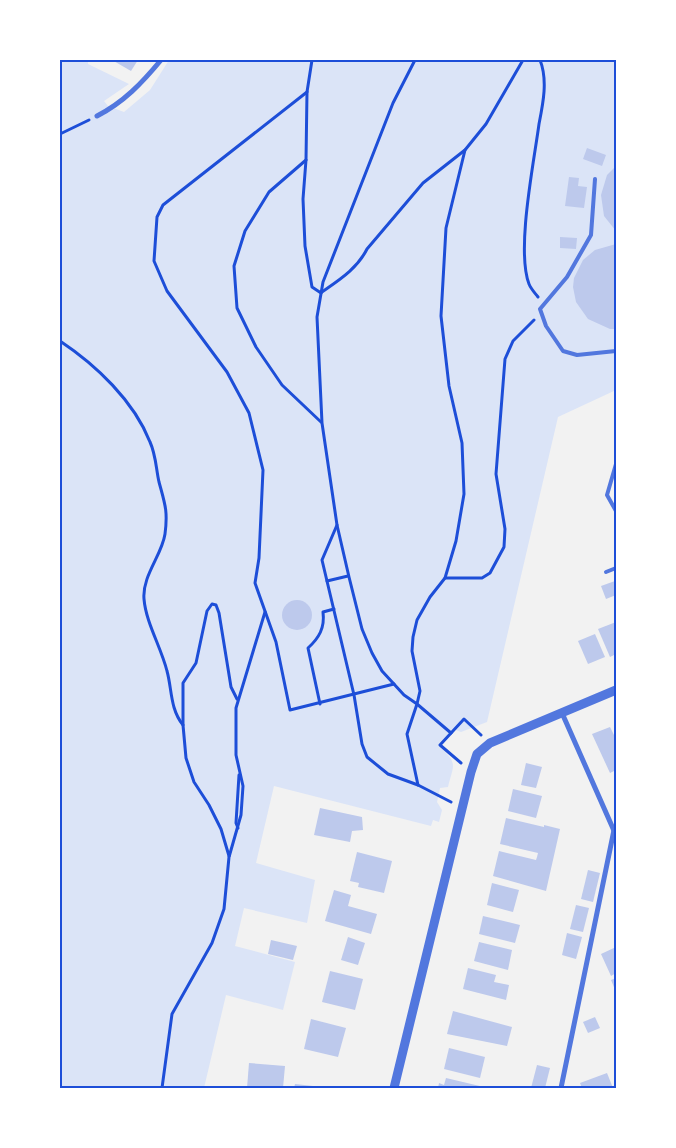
<svg xmlns="http://www.w3.org/2000/svg" width="676" height="1148" font-family="'Roboto Serif',serif">
	<style>
		.green { fill: #dbe4f7 }
		.building { fill: #bdc9ec }
		.lines { fill: none; stroke-linecap: round; stroke-linejoin: round }
		.path { stroke: #1d4ed8; stroke-width: 3 }
		.service { stroke: #5277de; stroke-width: 4 }
		.minor { stroke: #5277de; stroke-width: 5 }
		.tertiary { stroke: #5277de; stroke-width: 9 }
		.neatline { fill: none; stroke: #1d4ed8; stroke-width: 2 }
	</style>
	<rect width="100%" height="100%" fill="#f2f2f2"/>
	<path class="green" d="M60,60H88V64L129,84L104,101L108,106L124,112L150,90L169,60H616V390L558,417L487,722L461,732L453,729L439,746C458,764 454,763 448,787L440,788L437,802L442,810L439,822L433,820L431,826L274,786L256,863L315,880L307,923L244,908L235,946L295,962L283,1010L226,995L204,1088H60Z"/>
	<g class="building">
		<path d="M112,60H138L131,71Z"/>
		<path d="M587,148L606,155L602,166L583,159Z"/>
		<path d="M616,166V231L604,216L601,195L607,175Z"/>
		<path d="M569,177L579,178L578,186L587,187L584,208L565,206Z"/>
		<path d="M560,237L577,238L576,249L560,248Z"/>
		<path d="M616,244V329H610L588,319L576,302L573,287L574,278L583,260L595,250Z"/>
		<path d="M615,581L616,595L606,599L601,586Z"/>
		<circle cx="297" cy="615" r="15"/>
		<path d="M616,622V654L610,657L598,629Z"/>
		<path d="M595,634L605,657L588,664L578,641Z"/>
		<path d="M610,727L616,739V770L610,773L592,734Z"/>
		<path d="M526,763L542,767L536,788L521,785Z"/>
		<path d="M513,789L542,796L536,818L508,811Z"/>
		<path d="M320,808L362,817L363,830L352,831L350,842L314,835Z"/>
		<path d="M506,818L544,827V825L560,829L546,891L493,876L499,851L536,860L537,857L538,853L500,844Z"/>
		<path d="M357,852L392,861L384,893L358,887L359,883L350,881Z"/>
		<path d="M588,870L600,873L593,902L581,899Z"/>
		<path d="M492,883L519,890L513,912L487,905Z"/>
		<path d="M334,890L351,895L348,906L377,914L371,934L325,921Z"/>
		<path d="M576,905L589,908L583,932L570,929Z"/>
		<path d="M483,916L520,925L515,943L479,934Z"/>
		<path d="M567,933L582,937L576,959L562,955Z"/>
		<path d="M348,937L365,943L358,965L341,960Z"/>
		<path d="M271,940L297,946L293,960L268,954Z"/>
		<path d="M479,942L512,950L508,970L474,961Z"/>
		<path d="M616,947V973L611,976L601,954Z"/>
		<path d="M468,968L496,975L494,982L509,985L506,1000L463,989Z"/>
		<path d="M330,971L363,979L355,1010L322,1002Z"/>
		<path d="M616,978V992L611,980Z"/>
		<path d="M453,1011L512,1027L507,1046L447,1034Z"/>
		<path d="M595,1017L600,1028L588,1033L583,1022Z"/>
		<path d="M311,1019L346,1028L338,1057L304,1049Z"/>
		<path d="M449,1048L485,1057L480,1078L444,1069Z"/>
		<path d="M249,1063L285,1066L283,1088H247Z"/>
		<path d="M537,1065L550,1068L545,1088H531Z"/>
		<path d="M607,1073L613,1088H582L580,1083Z"/>
		<path d="M446,1078L484,1087V1088H438L439,1083L444,1085Z"/>
		<path d="M295,1084L322,1087V1088H294Z"/>
	</g>
	<g class="lines">
		<g class="path">
			<path d="M312,60L307,92L306,160L303,199L305,246L312,287L321,293"/>
			<path d="M415,60L393,103L323,282L317,317L322,423L337,525L349,577L362,629L372,653L382,671L404,695L417,704L407,734L418,785"/>
			<path d="M307,92L163,205L157,217L154,261L167,291L227,372L249,413L263,470L259,558L255,583L276,642L290,710L394,684"/>
			<path d="M60,134L89,120"/>
			<path d="M306,160L269,192L245,231L234,266L237,308L256,347L282,385L321,422"/>
			<path d="M322,292C339,280 357,269 367,249L423,183L465,150"/>
			<path d="M538,297C535,293 531,289 529,284C516,250 534,162 539,124C543,104 548,80 540,60"/>
			<path d="M60,341C96,365 134,401 150,442C156,455 156,469 159,482C165,504 168,511 165,534C162,555 142,576 144,599C146,623 161,647 167,671C172,689 170,709 183,725"/>
			<path d="M337,525L322,560L354,695L362,744L367,757L388,774L418,785L451,802"/>
			<path d="M445,578H482L490,573L504,547L505,529L496,474L505,359L513,341L534,320"/>
			<path d="M327,581L348,576"/>
			<path d="M320,704L308,648C319,638 325,628 323,612L334,609"/>
			<path d="M451,733L417,704L420,691L412,651L413,637L417,620L430,597L445,578L456,541L464,494L462,443L449,386L441,316L446,228L465,150L486,124L523,60"/>
			<path d="M461,763L440,745L464,719L481,735"/>
			<path d="M238,828L236,823L239,775"/>
			<path d="M229,856L221,829L209,805L194,782L186,758L183,725V683L196,663L207,611L212,604L216,605L219,613L231,687L237,699"/>
			<path d="M162,1088L172,1014L212,943L224,909L229,857L241,815L243,786L236,755V708L265,612"/>
		</g>
		<g class="service">
			<path d="M595,179L591,235L567,277L540,309L546,326L563,351L577,355L616,351"/>
			<path d="M616,464L607,495L616,511"/>
			<path d="M606,572L616,568"/>
		</g>
		<g class="minor">
			<path d="M97,116C124,102 142,83 161,60"/>
			<path d="M562,713L615,833"/>
			<path d="M561,1088L614,830"/>
		</g>
		<path class="tertiary" d="M394,1088L471,772L477,754L490,743L616,690"/>
	</g>
	<rect width="676" height="1148" fill="none" stroke="#ffffff" stroke-width="122"/>
	<rect x="61" y="61" width="554" height="1026" class="neatline"/>
</svg>
